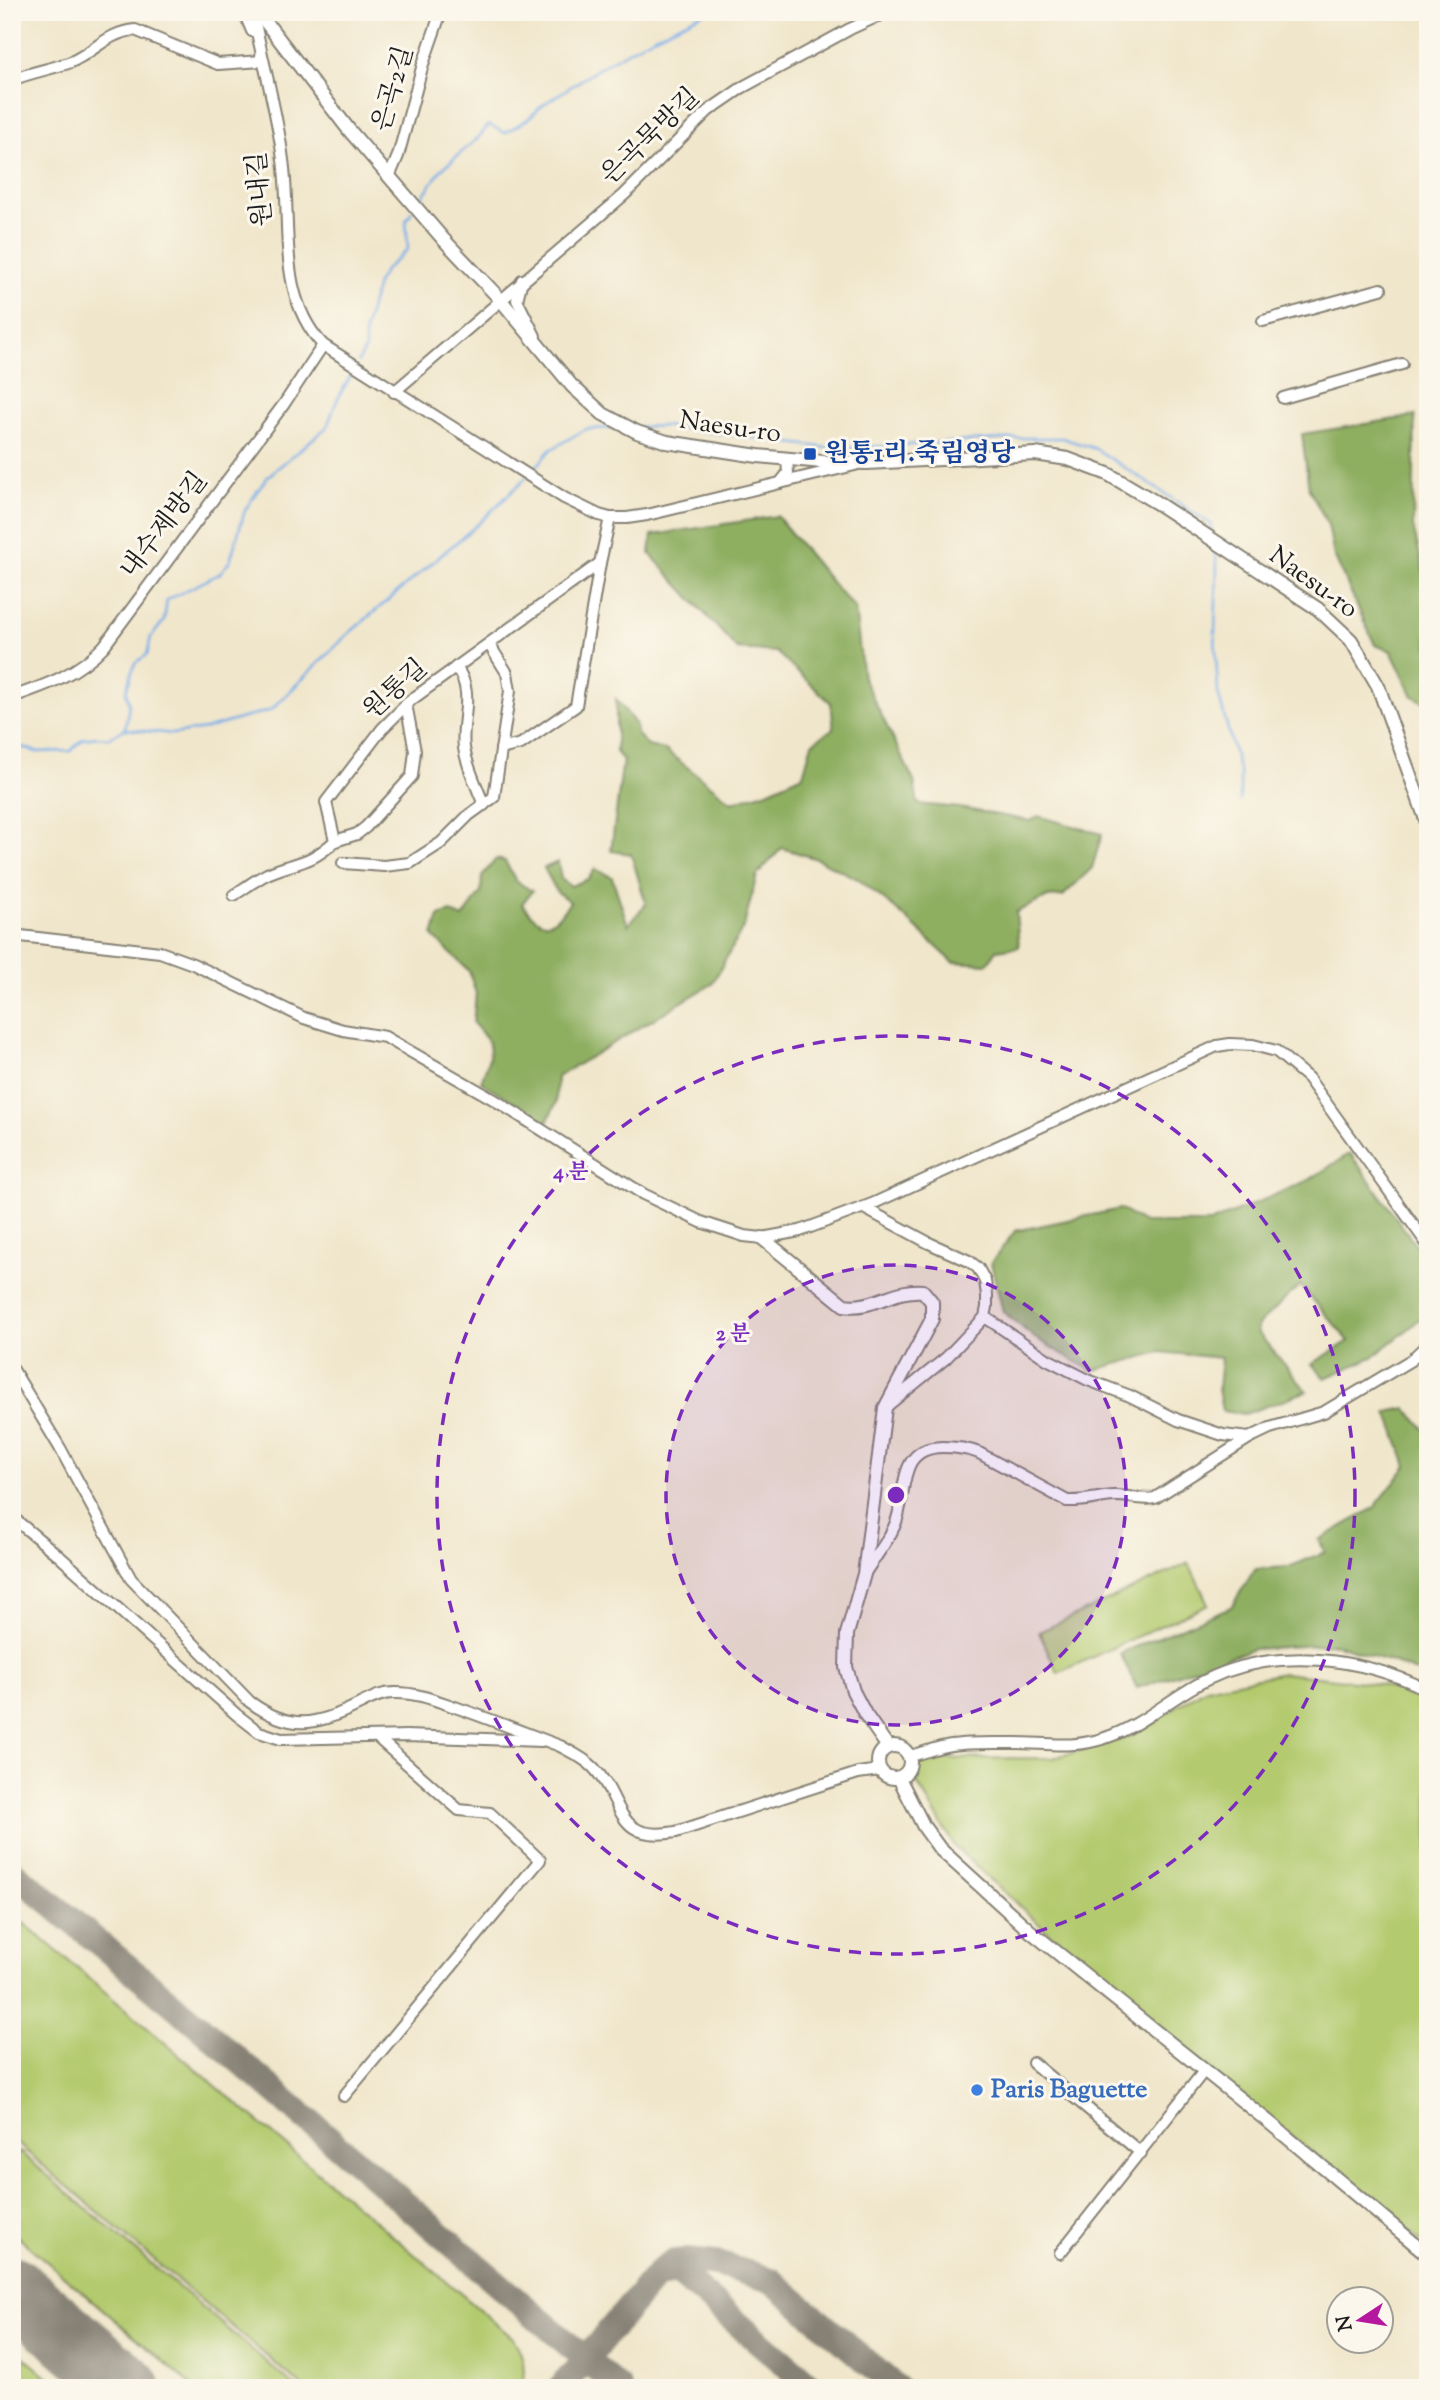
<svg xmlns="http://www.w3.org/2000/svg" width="1440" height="2400" font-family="'Sorts Mill Goudy','Noto Serif KR',serif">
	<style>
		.green { fill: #b3ca6e; stroke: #687345; stroke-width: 2 }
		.forest { fill: #8eae61; stroke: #55653e; stroke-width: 2 }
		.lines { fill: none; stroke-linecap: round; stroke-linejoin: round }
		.stream { stroke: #7baee8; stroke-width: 2.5 }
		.taxiway { stroke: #868174; stroke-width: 26 }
		.runway { stroke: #868174; stroke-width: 65 }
		.minor-casing { stroke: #868174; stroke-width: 14 }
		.tertiary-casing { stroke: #868174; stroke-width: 16 }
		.minor { stroke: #fff; stroke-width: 10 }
		.tertiary { stroke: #fff; stroke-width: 12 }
		.ring { fill: none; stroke: #7b2cbf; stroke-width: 3.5; stroke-dasharray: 12 9 }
		.transit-dot { fill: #1a4fb4; stroke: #fbf7ec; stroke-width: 2.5 }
		.shop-dot { fill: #3f7fe0; stroke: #fbf7ec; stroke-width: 2.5 }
		.labels { text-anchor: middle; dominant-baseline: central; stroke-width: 6; stroke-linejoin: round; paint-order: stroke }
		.street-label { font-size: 26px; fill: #1c1c1c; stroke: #fbf7ec }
		.transit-label { font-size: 26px; font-weight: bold; fill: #164399; stroke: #fbf7ec; text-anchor: start }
		.shop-label { font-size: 26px; font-weight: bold; fill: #366cbe; stroke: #fbf7ec; text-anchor: start }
		.centre { fill: #7b2cbf; stroke: #fbf7ec; stroke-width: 3.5 }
		.ring-label { font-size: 21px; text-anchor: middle; font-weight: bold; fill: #7b2cbf; stroke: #fbf7ec; stroke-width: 6; stroke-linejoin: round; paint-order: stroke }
	</style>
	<rect width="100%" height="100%" fill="#fbf7ec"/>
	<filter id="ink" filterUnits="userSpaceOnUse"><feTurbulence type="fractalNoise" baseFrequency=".0143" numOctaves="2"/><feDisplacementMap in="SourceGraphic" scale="14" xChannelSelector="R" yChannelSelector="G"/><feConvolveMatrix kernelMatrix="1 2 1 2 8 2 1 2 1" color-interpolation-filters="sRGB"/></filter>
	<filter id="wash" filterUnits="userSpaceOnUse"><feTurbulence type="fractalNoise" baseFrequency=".00686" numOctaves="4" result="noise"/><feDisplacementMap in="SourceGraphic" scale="28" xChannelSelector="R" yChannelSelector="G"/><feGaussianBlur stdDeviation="1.57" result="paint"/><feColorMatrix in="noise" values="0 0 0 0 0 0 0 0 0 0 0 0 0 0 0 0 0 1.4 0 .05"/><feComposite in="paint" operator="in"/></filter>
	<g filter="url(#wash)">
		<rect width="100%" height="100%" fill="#f0e6cb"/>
		<g class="green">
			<path d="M1189,1563L1208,1604L1058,1673L1039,1632Z"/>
			<path d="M1283,1673L1379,1684L1428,1702V2247L1099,1979L955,1847L914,1778L918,1759L1053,1758L1129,1737L1206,1688Z"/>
			<path d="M12,1913L513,2338C523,2353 527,2370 521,2388H304L12,2139Z"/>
			<path d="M20,2152L297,2388H195L12,2232V2161Z"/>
			<path d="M12,2347L60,2388H12Z"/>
		</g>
		<g class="forest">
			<path d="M1415,416L1413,526L1428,590V704L1413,696L1391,651L1375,645L1334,556L1328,525L1309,489L1302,434Z"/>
			<path d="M777,516L836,588L855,608L863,678L914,781L918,804L960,808L1031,821L1038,816L1102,834L1092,868L1063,896L1048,897L1016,912L1019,947L997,950L987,964L953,962L899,912L858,879L817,859L782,848L757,875L744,926L712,984L557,1077L556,1103L547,1122L481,1082C491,1051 497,1048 473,1023L476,994L469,971L433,936L439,916L451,912L463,918L481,892L482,876L496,859L505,861L516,881L532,891L522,904C543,931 552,928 570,902L557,892L544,868L558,862L561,879L571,886L588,879L595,869L612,877L628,925L646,904L631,854L611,851L623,760L616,752V699L636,725L637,734L648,746L665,750L732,802L765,792L803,775L812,743L834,728L831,703L776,652L737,649L650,554L652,535Z"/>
			<path d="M1350,1153L1428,1262V1311L1411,1327L1373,1357L1325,1378L1312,1364L1349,1341L1300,1285L1259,1324L1257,1332L1307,1391L1245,1414L1222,1411L1218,1389L1221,1358L1160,1352L1092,1371L1035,1338L1003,1312L991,1263L1015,1231L1120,1209L1144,1223H1210L1309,1180Z"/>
			<path d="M1406,1408L1428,1433V1677L1392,1662L1334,1644L1253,1649L1137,1688L1120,1653L1231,1607L1255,1569L1289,1567L1325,1552L1319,1540L1374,1508L1407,1466L1387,1412Z"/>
		</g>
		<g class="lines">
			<g class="stream">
				<path d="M418,203L441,170L478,138L489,125L505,133L528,119L544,104L612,60L655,36L706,12"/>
				<path d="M358,362L365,350V329L377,284L385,270L408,249L406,221L412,211"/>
				<path d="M638,427L664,426L835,449L1023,438H1062L1096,449L1211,524L1213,534"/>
				<path d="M532,472L550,450L586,429L617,428"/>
				<path d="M1215,547L1217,567L1215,634L1218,693L1240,774V800"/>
				<path d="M125,729L174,734L205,729L271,710L347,635L478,524L527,477"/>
				<path d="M12,744L37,752L71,751L83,739L97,737L109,738L125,729L129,704L126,691L135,663L147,655L151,637L164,621L167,600L219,574L230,561L245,510L267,477L327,427L337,400L355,368"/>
			</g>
			<g class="taxiway">
				<path d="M12,1871L193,2021L619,2388"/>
				<path d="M655,2277L672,2272L682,2276L813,2388"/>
				<path d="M561,2388L659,2272L674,2262L687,2261L717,2264L771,2280L897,2388"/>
			</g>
			<path class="runway" d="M12,2288L129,2388"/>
		</g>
	</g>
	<g filter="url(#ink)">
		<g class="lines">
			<g class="minor-casing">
				<g id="minor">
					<path d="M244,12L252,31"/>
					<path d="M253,12C262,61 277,110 283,160C292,223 276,295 323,345L564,498L599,515L610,518H627L647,515L780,483L788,473L787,459"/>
					<path d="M12,80C31,72 52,69 71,62C94,52 108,32 135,30L218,64L262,61L261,56"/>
					<path d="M389,177L398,156L423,64L441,12"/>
					<path d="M522,280L517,300L535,336"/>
					<path d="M1263,321L1381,289"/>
					<path d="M394,392L624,195L708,111L743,87L850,29L887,12"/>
					<path d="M1283,398L1402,364"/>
					<path d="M780,483L855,465"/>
					<path d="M456,667C476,693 460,721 464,748C467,767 477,787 484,805"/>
					<path d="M12,697C47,685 78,674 104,646L284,404L323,345"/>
					<path d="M501,749L521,744L576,706L600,563"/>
					<path d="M335,841L357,834L366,827L412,776L415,751L406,704"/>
					<path d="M343,863L384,866L410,863L441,843L469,815L494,797L510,691L507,673L489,644"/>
					<path d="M234,895C245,888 255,880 267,874C296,861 308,866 335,841L326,802L382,729L411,700L600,563L610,518"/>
					<path d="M12,935L160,952L193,964L304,1018L343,1030L385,1037L493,1099L643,1194L701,1222L744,1236L762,1238L800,1231L872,1204L1217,1046L1230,1044L1253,1045L1276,1051L1308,1078L1428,1245"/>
					<path d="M864,1208L929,1243L969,1261L978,1268L985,1281L987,1295V1307L985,1317L946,1358L888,1405"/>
					<path d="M985,1317L1047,1359L1088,1380L1130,1396L1178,1420L1223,1435L1249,1438L1270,1428L1324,1412L1411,1360L1428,1344"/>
					<path d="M12,1368L60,1448L131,1579L250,1702C290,1731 316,1726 358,1705C369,1700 380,1693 393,1693C415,1692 435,1700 455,1707C490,1719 525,1733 560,1746C571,1752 584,1758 593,1767C626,1801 613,1843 676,1832L858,1773L880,1770"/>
					<path d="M12,1517L59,1556L237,1715L259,1732L281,1739L407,1736L541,1741"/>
					<path d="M865,1573C874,1558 887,1543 894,1527C909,1496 894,1448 942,1447C956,1447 966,1448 979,1453L1067,1501C1084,1502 1098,1497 1114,1496C1128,1495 1140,1501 1155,1498L1249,1438"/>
					<path d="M910,1756C923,1753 937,1747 951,1745C971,1742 994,1743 1015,1743C1047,1743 1072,1749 1105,1738C1142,1726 1171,1697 1206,1680C1276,1646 1361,1657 1428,1690"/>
					<path d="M1033,2063L1141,2153"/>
					<path d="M344,2096L540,1860L490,1813L459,1810L379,1739"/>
					<path d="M1060,2253L1204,2071"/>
				</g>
			</g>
			<g class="tertiary-casing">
				<g id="tertiary">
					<path d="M258,12L349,130L444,240L500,299L572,386L603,414L637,432L667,442L758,456L823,462L867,463L1035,454L1068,459L1108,474L1157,503L1318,609L1351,640L1378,686L1428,825"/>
					<path d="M762,1238L844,1305C873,1310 894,1288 923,1291L932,1302V1319L885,1408L864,1574L847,1634L846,1667L853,1691L865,1714L888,1747"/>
					<circle cx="894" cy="1762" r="16"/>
					<path d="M899,1778L924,1827L940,1849L1029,1930L1270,2123L1428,2255"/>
				</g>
			</g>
			<use href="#minor" class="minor"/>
			<use href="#tertiary" class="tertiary"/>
		</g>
	</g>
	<circle cx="896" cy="1495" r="230" fill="#7b2cbf" fill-opacity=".12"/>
	<g class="ring">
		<circle cx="896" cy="1495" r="230"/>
		<circle cx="896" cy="1495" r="459"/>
	</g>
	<rect class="transit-dot" x="803" y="447" width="14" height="14" rx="3.5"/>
	<circle class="shop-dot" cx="977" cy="2090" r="7"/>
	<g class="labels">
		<g class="street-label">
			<text transform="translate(394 89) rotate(-74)">은곡2길</text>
			<text transform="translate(651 137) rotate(-44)">은곡묵방길</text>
			<text transform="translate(261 189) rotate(-95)">원내길</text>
			<text transform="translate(730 428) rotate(8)">Naesu-ro</text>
			<text transform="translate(165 526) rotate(-53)">내수제방길</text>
			<text transform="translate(1313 583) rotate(36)">Naesu-ro</text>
			<text transform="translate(396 690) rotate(-42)">원통길</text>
		</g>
		<g class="transit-label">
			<text x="824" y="454">원통1리.죽림영당</text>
		</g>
		<g class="shop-label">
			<text x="991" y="2090">Paris Baguette</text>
		</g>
	</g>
	<circle cx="896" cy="1495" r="10" class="centre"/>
	<g class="ring-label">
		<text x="571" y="1178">4 분</text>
		<text x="733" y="1340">2 분</text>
	</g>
	<rect width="1440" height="2400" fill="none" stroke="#fbf7ec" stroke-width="42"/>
	<g transform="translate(1360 2320) rotate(258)"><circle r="33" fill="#fbf7ec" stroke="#a29f99" stroke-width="2"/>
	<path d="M0-5L12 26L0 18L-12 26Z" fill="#b5179e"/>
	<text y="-10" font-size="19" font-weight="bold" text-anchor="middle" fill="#1c1c1c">N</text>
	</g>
</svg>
